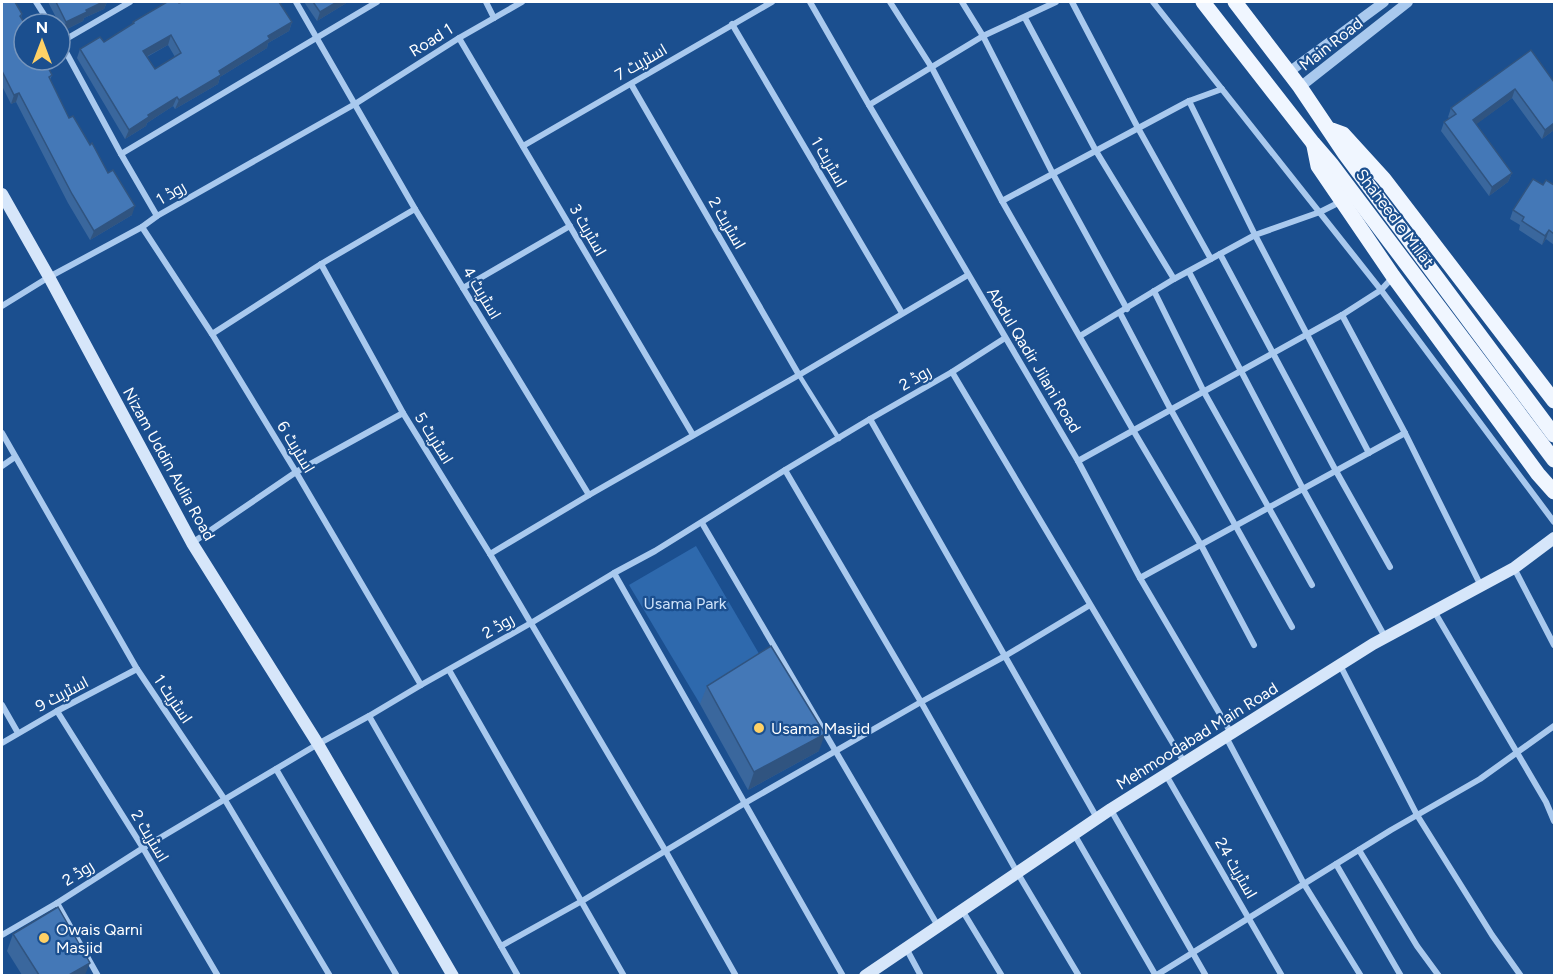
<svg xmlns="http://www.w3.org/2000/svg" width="1556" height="977" font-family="Figtree,Cairo,sans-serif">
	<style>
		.green { fill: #2e69ad }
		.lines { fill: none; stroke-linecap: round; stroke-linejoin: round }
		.service { stroke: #a9c9ee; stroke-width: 4.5 }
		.minor { stroke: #a9c9ee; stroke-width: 6 }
		.tertiary { stroke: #a9c9ee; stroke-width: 10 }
		.secondary { stroke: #d6e6fa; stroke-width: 12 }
		.primary { stroke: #f0f6ff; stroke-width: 15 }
		.wall { fill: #3a679d; fill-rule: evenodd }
		.shaded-wall { fill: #305480 }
		.building { fill: #4478b7; stroke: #305480; stroke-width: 1.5; fill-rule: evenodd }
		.poi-dot { fill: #ffd166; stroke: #1b4f8f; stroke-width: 2 }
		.labels { text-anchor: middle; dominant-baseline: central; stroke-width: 4.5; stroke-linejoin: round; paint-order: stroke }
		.street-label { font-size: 16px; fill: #fff; stroke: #1b4f8f }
		.park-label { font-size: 16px; fill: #cfe3fa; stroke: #1b4f8f }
		.poi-label { font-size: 16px; fill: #fff; stroke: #1b4f8f; text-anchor: start }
	</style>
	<rect width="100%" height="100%" fill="#1b4f8f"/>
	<path class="green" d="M696,546L765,664L700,704L629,585Z"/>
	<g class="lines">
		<path class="service" d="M799,375L839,439"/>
		<g class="minor">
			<path d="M36,2L50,24"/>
			<path d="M296,2L415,209L589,495"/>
			<path d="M486,2L494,18"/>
			<path d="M810,2L869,105L1078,461L1140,578L1231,733"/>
			<path d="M890,2L932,68L1002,201L1133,430L1201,545L1254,645"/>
			<path d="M962,2L983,36L1053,174L1127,309"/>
			<path d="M1072,2L1138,128L1211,259"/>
			<path d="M1153,2L1381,290L1554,522"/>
			<path d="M1025,18L1096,151L1174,279"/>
			<path d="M732,24L902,313"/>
			<path d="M459,38L693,435"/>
			<path d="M60,41L121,154L157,216"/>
			<path d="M61,42L130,2"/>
			<path d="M631,84L799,375"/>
			<path d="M1189,101L1255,235L1369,453"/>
			<path d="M869,105L983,36L1056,2"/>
			<path d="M523,146L772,2"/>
			<path d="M121,154L377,2"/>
			<path d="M1002,201L1189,101L1222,89"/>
			<path d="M142,227L212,334L296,472L421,685"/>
			<path d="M1220,254L1336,471L1390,567"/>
			<path d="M321,264L403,413L490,554L665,850L736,976"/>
			<path d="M1189,272L1303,489L1385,637"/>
			<path d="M463,288L570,226"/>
			<path d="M1154,291L1204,392L1312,585"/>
			<path d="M2,306L49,277L142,227L157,216L355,104L459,38L522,2"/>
			<path d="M1120,313L1171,410L1292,627"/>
			<path d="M1342,315L1405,433L1481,586"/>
			<path d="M212,334L321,264L415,209"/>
			<path d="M1080,336L1174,279L1255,235L1320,212L1340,202"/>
			<path d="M952,372L1184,762"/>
			<path d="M870,419L1097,818"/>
			<path d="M2,433L137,669L225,800L330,976"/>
			<path d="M1078,461L1342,315L1381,290L1393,277"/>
			<path d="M2,466L15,457"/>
			<path d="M785,470L921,702L1017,872L1079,976"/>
			<path d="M702,523L938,926"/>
			<path d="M192,543L296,472L403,413"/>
			<path d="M490,554L589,495L799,375L968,275"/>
			<path d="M1514,568L1554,645"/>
			<path d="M614,573L843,976"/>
			<path d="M1140,578L1405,433"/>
			<path d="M1434,611L1546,802L1554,821"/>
			<path d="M1340,665L1417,815L1492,935L1521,976"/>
			<path d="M449,670L624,976"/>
			<path d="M2,705L18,733"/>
			<path d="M57,711L143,848L218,976"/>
			<path d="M369,716L518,976"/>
			<path d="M1226,737L1304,884L1361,976"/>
			<path d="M2,743L57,711L137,669"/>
			<path d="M276,769L397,976"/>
			<path d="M1166,775L1282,976"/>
			<path d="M1111,810L1206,976"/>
			<path d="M1074,834L1156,976"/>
			<path d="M1359,850L1417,946L1439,976"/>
			<path d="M1336,864L1401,976"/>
			<path d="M57,903L98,976"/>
			<path d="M962,910L1002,976"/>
			<path d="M2,935L57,903L143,848L318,744L369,716L421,685L531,623L614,573L655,551L785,470L870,419L952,372L1005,338"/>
			<path d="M501,946L582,901L745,803L921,702L1005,656L1090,605"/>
			<path d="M906,948L921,976"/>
			<path d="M1155,976L1391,830L1480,779L1554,726"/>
		</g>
		<g class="tertiary">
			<path d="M1289,72L1384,2"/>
			<path d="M1300,87L1408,2"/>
		</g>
		<g class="secondary">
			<path d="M2,194L49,277L192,543L318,744L453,976"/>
			<path d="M865,976L1111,809L1373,644L1514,568L1554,538"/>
		</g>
		<g class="primary">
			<path d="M1203,2L1313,143L1332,165L1554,460"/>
			<path d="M1235,2L1300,87L1345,154L1554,435"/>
			<path d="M1332,130L1343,134L1384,179L1554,401"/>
			<path d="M1314,146L1318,166L1393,276L1538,474L1554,492"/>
		</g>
	</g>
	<g class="wall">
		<path d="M2,2L22,14L21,18L52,75L50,80L69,118L90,145L132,215L90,240L68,203L16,102L11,104L2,86Z"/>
		<path d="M48,2H107L104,9L84,18L83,21L63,31Z"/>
		<path d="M304,2H348L317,21Z"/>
		<path d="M179,3L292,22L289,31L268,43L267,48L220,77L218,84L175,109L173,106L147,123L146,126L125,139L77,58L80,49L104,42L132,24L133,22ZM168,45L175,57L155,69L147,57Z"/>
		<path d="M1531,50L1554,130L1542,139L1512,98L1476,124L1512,173L1508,182L1489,196L1441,131L1444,122L1449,118L1448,117L1451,108Z"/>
		<path d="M1543,185H1554V245L1546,239L1542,245L1519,230L1520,225L1510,219L1513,210Z"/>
		<path d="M707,686L819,751L748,790L700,704Z"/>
		<path d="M13,934L85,975H22L7,951Z"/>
	</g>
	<g class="shaded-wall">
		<path d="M103,2H107L104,9L84,18L83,21L63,31L66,22L86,10Z"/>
		<path d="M337,2H348L317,21L320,12Z"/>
		<path d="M292,22L289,31L268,43L267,48L220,77L218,84L175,109L179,100L268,36Z"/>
		<path d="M171,35L168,45L140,60L143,51Z"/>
		<path d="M1515,89L1512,98L1470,129L1473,120Z"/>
		<path d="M19,93L16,102L11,104L14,95Z"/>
		<path d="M177,97L173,106L147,123L146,126L125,139L129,130L148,115Z"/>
		<path d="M1554,123V130L1542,139L1545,130Z"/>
		<path d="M1512,173L1508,182L1489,196L1492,187Z"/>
		<path d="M135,206L132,215L90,240L94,231Z"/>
		<path d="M1549,230L1546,239L1542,245L1545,236Z"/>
		<path d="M825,734L819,751L748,790L754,772Z"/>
		<path d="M90,963L85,975H69Z"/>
	</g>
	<g class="building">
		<path d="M2,2H15L22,14L20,16L25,24H24V60H44L52,75L49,77L69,118L73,116L90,145L92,143L108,173L113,170L135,206L94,231L72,194L19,93L14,95L2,71Z"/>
		<path d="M56,2H103L86,10L87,12L66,22Z"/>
		<path d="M167,2H178L179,3L182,2H279L292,22L268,36L270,39L219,71L221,75L179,100L177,97L148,115L149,117L129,130L80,49L100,37L104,42L134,23L133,22ZM171,35L181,53L155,69L143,51Z"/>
		<path d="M313,2H337L320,12Z"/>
		<path d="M1531,50L1554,82V123L1545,130L1515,89L1473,120L1512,173L1492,187L1444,122L1456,114L1451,108Z"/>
		<path d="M1533,179L1543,185L1546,180L1554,185V234L1549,230L1545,236L1522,221L1524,217L1513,210Z"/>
		<path d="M771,646L825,734L754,772L707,686Z"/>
		<path d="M58,907L90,963L69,975H39L13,934Z"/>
	</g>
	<g class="poi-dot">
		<circle cx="759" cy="728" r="6"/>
		<circle cx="44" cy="938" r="6"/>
	</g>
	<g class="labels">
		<g class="street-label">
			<text transform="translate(431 40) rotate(-32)">Road 1</text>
			<text transform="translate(1331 44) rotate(-38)">Main Road</text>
			<text transform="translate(641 62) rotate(-30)">اسٹریٹ 7</text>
			<text transform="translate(829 162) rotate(60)">اسٹریٹ 1</text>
			<text transform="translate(171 193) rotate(-30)">روڈ 1</text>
			<text transform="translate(1395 218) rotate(53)">Shaheed e Millat</text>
			<text transform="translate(727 223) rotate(60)">اسٹریٹ 2</text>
			<text transform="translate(588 230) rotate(60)">اسٹریٹ 3</text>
			<text transform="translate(482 293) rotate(59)">اسٹریٹ 4</text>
			<text transform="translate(1034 360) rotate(59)">Abdul Qadir Jilani Road</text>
			<text transform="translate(915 378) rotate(-30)">روڈ 2</text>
			<text transform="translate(434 438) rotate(58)">اسٹریٹ 5</text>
			<text transform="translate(296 447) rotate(59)">اسٹریٹ 6</text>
			<text transform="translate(169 464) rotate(61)">Nizam Uddin Aulia Road</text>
			<text transform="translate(498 626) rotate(-30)">روڈ 2</text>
			<text transform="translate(62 694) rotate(-28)">اسٹریٹ 9</text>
			<text transform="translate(173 699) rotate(56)">اسٹریٹ 1</text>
			<text transform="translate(1197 736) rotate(-32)">Mehmoodabad Main Road</text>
			<text transform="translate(150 836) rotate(59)">اسٹریٹ 2</text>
			<text transform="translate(1236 868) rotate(60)">اسٹریٹ 24</text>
			<text transform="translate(78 873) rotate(-32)">روڈ 2</text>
		</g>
		<g class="park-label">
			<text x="685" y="603">Usama Park</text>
		</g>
		<g class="poi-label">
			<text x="771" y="728">Usama Masjid</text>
			<text x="56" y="929">Owais Qarni<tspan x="56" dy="18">Masjid</tspan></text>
		</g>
	</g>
	<rect width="1556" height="977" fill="none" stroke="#ffffff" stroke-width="6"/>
	<g transform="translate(42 42)"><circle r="28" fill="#1b4f8f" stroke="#7695bc" stroke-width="1.5"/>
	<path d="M0-4.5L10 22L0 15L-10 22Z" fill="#ffd166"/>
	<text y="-9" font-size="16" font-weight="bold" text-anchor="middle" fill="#ffffff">N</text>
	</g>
</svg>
